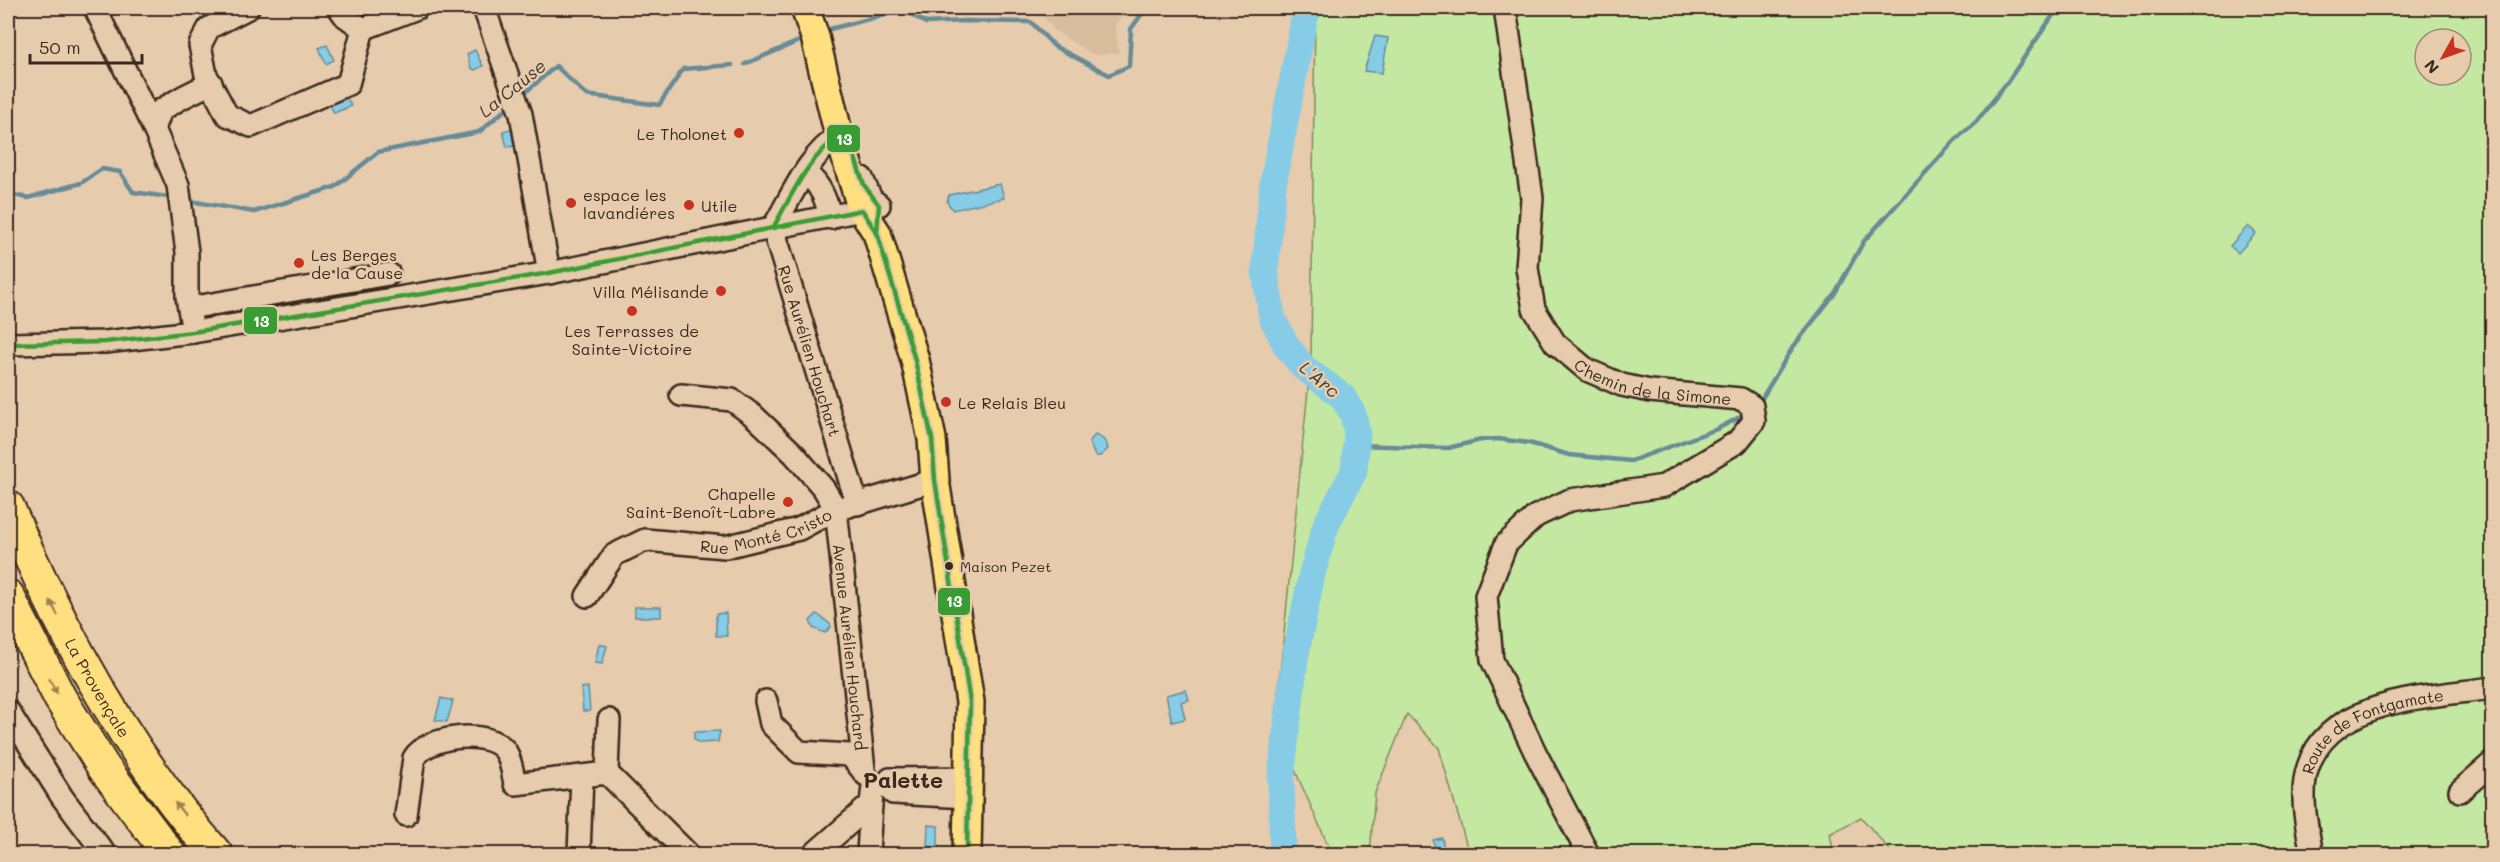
<svg xmlns="http://www.w3.org/2000/svg" width="2500" height="862" font-family="Mali,sans-serif">
	<style>
		.built { fill: #d8bd9c }
		.green { fill: #c4e8a2; stroke: #808960; stroke-width: 1.5; fill-rule: evenodd }
		.water { fill: #86cce7; stroke: #688b97; stroke-width: 1.5 }
		.lines { fill: none; stroke-linecap: round; stroke-linejoin: round }
		.stream { stroke: #688b97; stroke-width: 4.5 }
		.river { stroke: #86cce7; stroke-width: 27 }
		.minor-casing { stroke: #3b2a1e; stroke-width: 26 }
		.major-casing { stroke: #3b2a1e; stroke-width: 32 }
		.highway-casing { stroke: #3b2a1e; stroke-width: 36 }
		.minor { stroke: #e6cbad; stroke-width: 21 }
		.major { stroke: #ffdf80; stroke-width: 27 }
		.highway { stroke: #ffdf80; stroke-width: 32 }
		.bus-1-casing { stroke: #e6cbad; stroke-width: 9 }
		.bus-1 { stroke: #3a9d33; stroke-width: 4.5 }
		.oneway { fill: #9d844f }
		.poi-dot { fill: #c8321e; stroke: #e6cbad; stroke-width: 2 }
		.bus-dot { fill: #3b2a1e; stroke: #e6cbad; stroke-width: 2 }
		.labels { text-anchor: middle; dominant-baseline: central; stroke-width: 5; stroke-linejoin: round; paint-order: stroke }
		.bus-label { font-size: 14px; fill: #3b2a1e; stroke: #e6cbad; text-anchor: start }
		.poi-label { font-size: 16px; fill: #3b2a1e; stroke: #e6cbad; text-anchor: start }
		.street-label { font-size: 16px; fill: #3b2a1e; stroke: #e6cbad }
		.water-label { font-size: 18px; font-style: italic; fill: #423a32; stroke: #e6cbad }
		.district-label { font-size: 22px; font-weight: bold; fill: #3b2a1e; stroke: #e6cbad }
		.line-badge { stroke: #e6cbad; stroke-width: 2 }
		.badge-label { font-size: 16px; text-anchor: middle; font-weight: bold; fill: #fff }
	</style>
	<rect width="100%" height="100%" fill="#e6cbad"/>
	<filter id="ink" filterUnits="userSpaceOnUse"><feTurbulence type="fractalNoise" baseFrequency=".0167" numOctaves="2"/><feDisplacementMap in="SourceGraphic" scale="12" xChannelSelector="R" yChannelSelector="G"/><feConvolveMatrix kernelMatrix="1 2 1 2 8 2 1 2 1" color-interpolation-filters="sRGB"/></filter>
	<g filter="url(#ink)">
		<g class="built">
			<path d="M831,8H871L834,15Z"/>
			<path d="M918,8H1130L1115,24L1119,53L1094,55L1055,31L1039,11L925,12Z"/>
		</g>
		<path class="green" d="M1315,8H2492V854H1893L1861,817L1830,834L1834,854H1469L1439,748L1407,714L1375,793L1370,854H1332L1275,725L1311,359ZM2425,39H2461V75H2425Z"/>
		<g class="water">
			<path d="M1375,36L1388,38L1382,73L1364,71Z"/>
			<path d="M327,45L334,60L326,64L319,48Z"/>
			<path d="M475,50L483,66L475,70L471,68L467,54Z"/>
			<path d="M347,98L351,106L334,113L330,105Z"/>
			<path d="M511,129L515,146L507,147L503,131Z"/>
			<path d="M1000,184L1004,198L953,210L947,202L949,195Z"/>
			<path d="M2248,226L2256,233L2238,253L2230,246Z"/>
			<path d="M1095,435C1102,437 1107,441 1108,449L1100,456H1095L1089,442Z"/>
			<rect x="635" y="607" width="26" height="10"/>
			<path d="M726,613L727,636H716V614Z"/>
			<path d="M817,614L830,624L831,627L825,633L813,628L810,621Z"/>
			<path d="M599,644L607,646L602,664L595,663Z"/>
			<path d="M588,687L590,711H583L581,688Z"/>
			<path d="M1186,690L1189,700L1181,702L1185,719L1172,722L1166,695Z"/>
			<path d="M441,698L453,701L447,722L435,720Z"/>
			<path d="M720,731L718,742L699,743L694,739V732Z"/>
			<path d="M928,825L938,826V847H927Z"/>
			<path d="M1442,838L1445,854H1436L1433,840Z"/>
		</g>
		<g class="lines">
			<g class="stream">
				<path d="M822,31L904,10L926,23L964,21L1031,22L1054,46L1109,75L1129,66L1131,29L1146,8"/>
				<path d="M745,64L806,38"/>
				<path d="M521,96L556,66L586,95L659,105L683,69L732,65"/>
				<path d="M8,194L28,198L81,183L102,169L120,172L133,192L168,197"/>
				<path d="M190,201L254,212L335,187L378,152L479,132L512,104"/>
				<path d="M1759,403L1793,347L1835,293L1864,241L1955,140L1976,122L2006,84L2058,8"/>
				<path d="M1356,445L1448,448L1481,440L1498,439L1529,443L1569,455L1631,461L1717,429L1740,417"/>
			</g>
			<path class="river" d="M1283,854L1281,778L1295,658L1312,574L1326,525L1354,471L1357,433L1353,414L1342,396L1303,367L1286,345L1272,317L1265,271L1273,184L1304,20L1309,8"/>
			<g class="minor-casing">
				<g id="minor">
					<path d="M95,8L154,129L178,185L187,252V297L193,332"/>
					<path d="M248,8L209,28L200,45L206,75L227,115L251,126L348,84L363,29"/>
					<path d="M339,8L345,16L363,29L417,8"/>
					<path d="M484,8L521,114L549,273"/>
					<path id="s1" d="M1505,8L1532,198L1527,268L1534,309L1555,343L1587,370L1622,385L1650,391L1741,399L1752,406L1754,421L1737,442L1664,486L1570,500L1536,516L1506,544L1486,596L1492,660L1535,752L1588,854"/>
					<path d="M154,129L161,110L183,97L211,83"/>
					<path id="s2" d="M850,142L839,136C808,155 791,198 773,228L857,504L935,480"/>
					<path d="M806,173C821,185 826,200 831,218"/>
					<path d="M862,178L871,199L879,205"/>
					<path d="M189,308L389,274"/>
					<path d="M8,344L105,342L193,332L549,273L862,210"/>
					<path id="s3" d="M849,506L836,509L864,770"/>
					<path id="s4" d="M587,596L614,555L645,540L725,547L799,529L836,509L824,489L794,454L754,416L732,400L681,395"/>
					<path d="M766,701L771,724L799,752L850,755L866,775"/>
					<path d="M8,711L62,797L105,854"/>
					<path d="M607,773L609,720"/>
					<path d="M2460,791L2492,763"/>
					<path d="M968,797L893,793L885,785L890,779L968,778"/>
					<path d="M406,815L414,758C428,735 491,728 506,752C511,760 513,775 515,784L607,773L688,854"/>
					<path d="M579,854L582,776"/>
					<path d="M814,854L871,804L873,786"/>
					<path d="M868,854L871,804"/>
					<path id="s5" d="M2312,854C2307,828 2299,794 2308,767C2330,698 2432,697 2492,688"/>
				</g>
			</g>
			<g class="major-casing">
				<path id="major" d="M805,8L815,37L839,136L862,210L877,233L915,360L932,439L935,480L970,702L967,854"/>
			</g>
			<g class="highway-casing">
				<g id="highway">
					<path id="s6" d="M8,507C60,630 127,753 216,854"/>
					<path d="M8,596L60,698L104,768L169,854"/>
				</g>
			</g>
			<use href="#minor" class="minor"/>
			<use href="#major" class="major"/>
			<use href="#highway" class="highway"/>
			<g class="bus-1-casing">
				<g id="bus-1">
					<path d="M773,228C792,195 807,159 839,136L850,143L864,185L879,205L877,233L881,247"/>
					<path d="M8,344L105,342L193,332L549,273L862,210L877,233L915,360L932,439L935,480L970,702L967,854"/>
				</g>
			</g>
			<use href="#bus-1" class="bus-1"/>
		</g>
		<defs><path id="oneway-solid" d="M-6-.8H1V-3.2L6.5 0L1 3.2V.8H-6Z" transform="scale(1.5)"/></defs>
		<g class="oneway">
			<use href="#oneway-solid" transform="translate(54 608) rotate(-117)"/>
			<use href="#oneway-solid" transform="translate(53 686) rotate(62)"/>
			<use href="#oneway-solid" transform="translate(180 809) rotate(-128)"/>
		</g>
	</g>
	<g class="poi-dot">
		<circle cx="739" cy="133" r="6"/>
		<circle cx="571" cy="203" r="6"/>
		<circle cx="689" cy="205" r="6"/>
		<circle cx="299" cy="263" r="6"/>
		<circle cx="721" cy="291" r="6"/>
		<circle cx="632" cy="311" r="6"/>
		<circle cx="946" cy="402" r="6"/>
		<circle cx="788" cy="502" r="6"/>
	</g>
	<circle class="bus-dot" cx="949" cy="566" r="5"/>
	<g class="labels">
		<g class="bus-label">
			<text x="960" y="566">Maison Pezet</text>
		</g>
		<g class="poi-label">
			<text x="727" y="133" text-anchor="end">Le Tholonet</text>
			<text x="583" y="194">espace les<tspan x="583" dy="18">lavandiéres</tspan></text>
			<text x="701" y="205">Utile</text>
			<text x="311" y="254">Les Berges<tspan x="311" dy="18">de la Cause</tspan></text>
			<text x="709" y="291" text-anchor="end">Villa Mélisande</text>
			<text x="632" y="330" text-anchor="middle">Les Terrasses de<tspan x="632" dy="18">Sainte-Victoire</tspan></text>
			<text x="958" y="402">Le Relais Bleu</text>
			<text x="776" y="493" text-anchor="end">Chapelle<tspan x="776" dy="18">Saint-Benoît-Labre</tspan></text>
		</g>
		<g class="street-label">
			<text stroke="none"><textPath href="#s2" startOffset="255">Rue Aurélien Houchart</textPath></text>
			<text stroke="none"><textPath href="#s1" startOffset="453">Chemin de la Simone</textPath></text>
			<text stroke="none"><textPath href="#s4" startOffset="207">Rue Monté Cristo</textPath></text>
			<text stroke="none"><textPath href="#s3" startOffset="152">Avenue Aurélien Houchard</textPath></text>
			<text stroke="none"><textPath href="#s6" startOffset="202">La Provençale</textPath></text>
			<text stroke="none"><textPath href="#s5" startOffset="166">Route de Fontgamate</textPath></text>
		</g>
		<g class="water-label">
			<text transform="translate(512 88) rotate(-39)">La Cause</text>
			<text transform="translate(1320 379) rotate(40)">L'Arc</text>
		</g>
		<g class="district-label">
			<text x="903" y="779">Palette</text>
		</g>
	</g>
	<g class="line-badge">
		<rect x="826" y="124" width="35" height="29" rx="6" fill="#3a9d33"/>
		<rect x="243" y="306" width="35" height="29" rx="6" fill="#3a9d33"/>
		<rect x="937" y="587" width="34" height="29" rx="6" fill="#3a9d33"/>
	</g>
	<g class="badge-label">
		<text x="844" y="145">13</text>
		<text x="261" y="327">13</text>
		<text x="954" y="607">13</text>
	</g>
	<rect width="2500" height="862" fill="none" stroke="#e6cbad" stroke-width="30"/>
	<rect x="15" y="15" width="2470" height="832" fill="none" stroke="#3b2a1e" stroke-width="2" filter="url(#ink)"/>
	<g transform="translate(2443 57) rotate(230)"><circle r="28" fill="#e6cbad" stroke="#a28b74" stroke-width="1.5"/>
	<path d="M0-4.5L10 22L0 15L-10 22Z" fill="#c8321e"/>
	<text y="-9" font-size="16" font-weight="bold" text-anchor="middle" fill="#3b2a1e">N</text>
	</g>
	<path d="M30 54v9h112v-9" fill="none" stroke="#3b2a1e" stroke-width="3"/>
	<text x="39" y="54" font-size="18" fill="#3b2a1e" stroke="#e6cbad" stroke-width="4.5" paint-order="stroke">50 m</text>
</svg>
